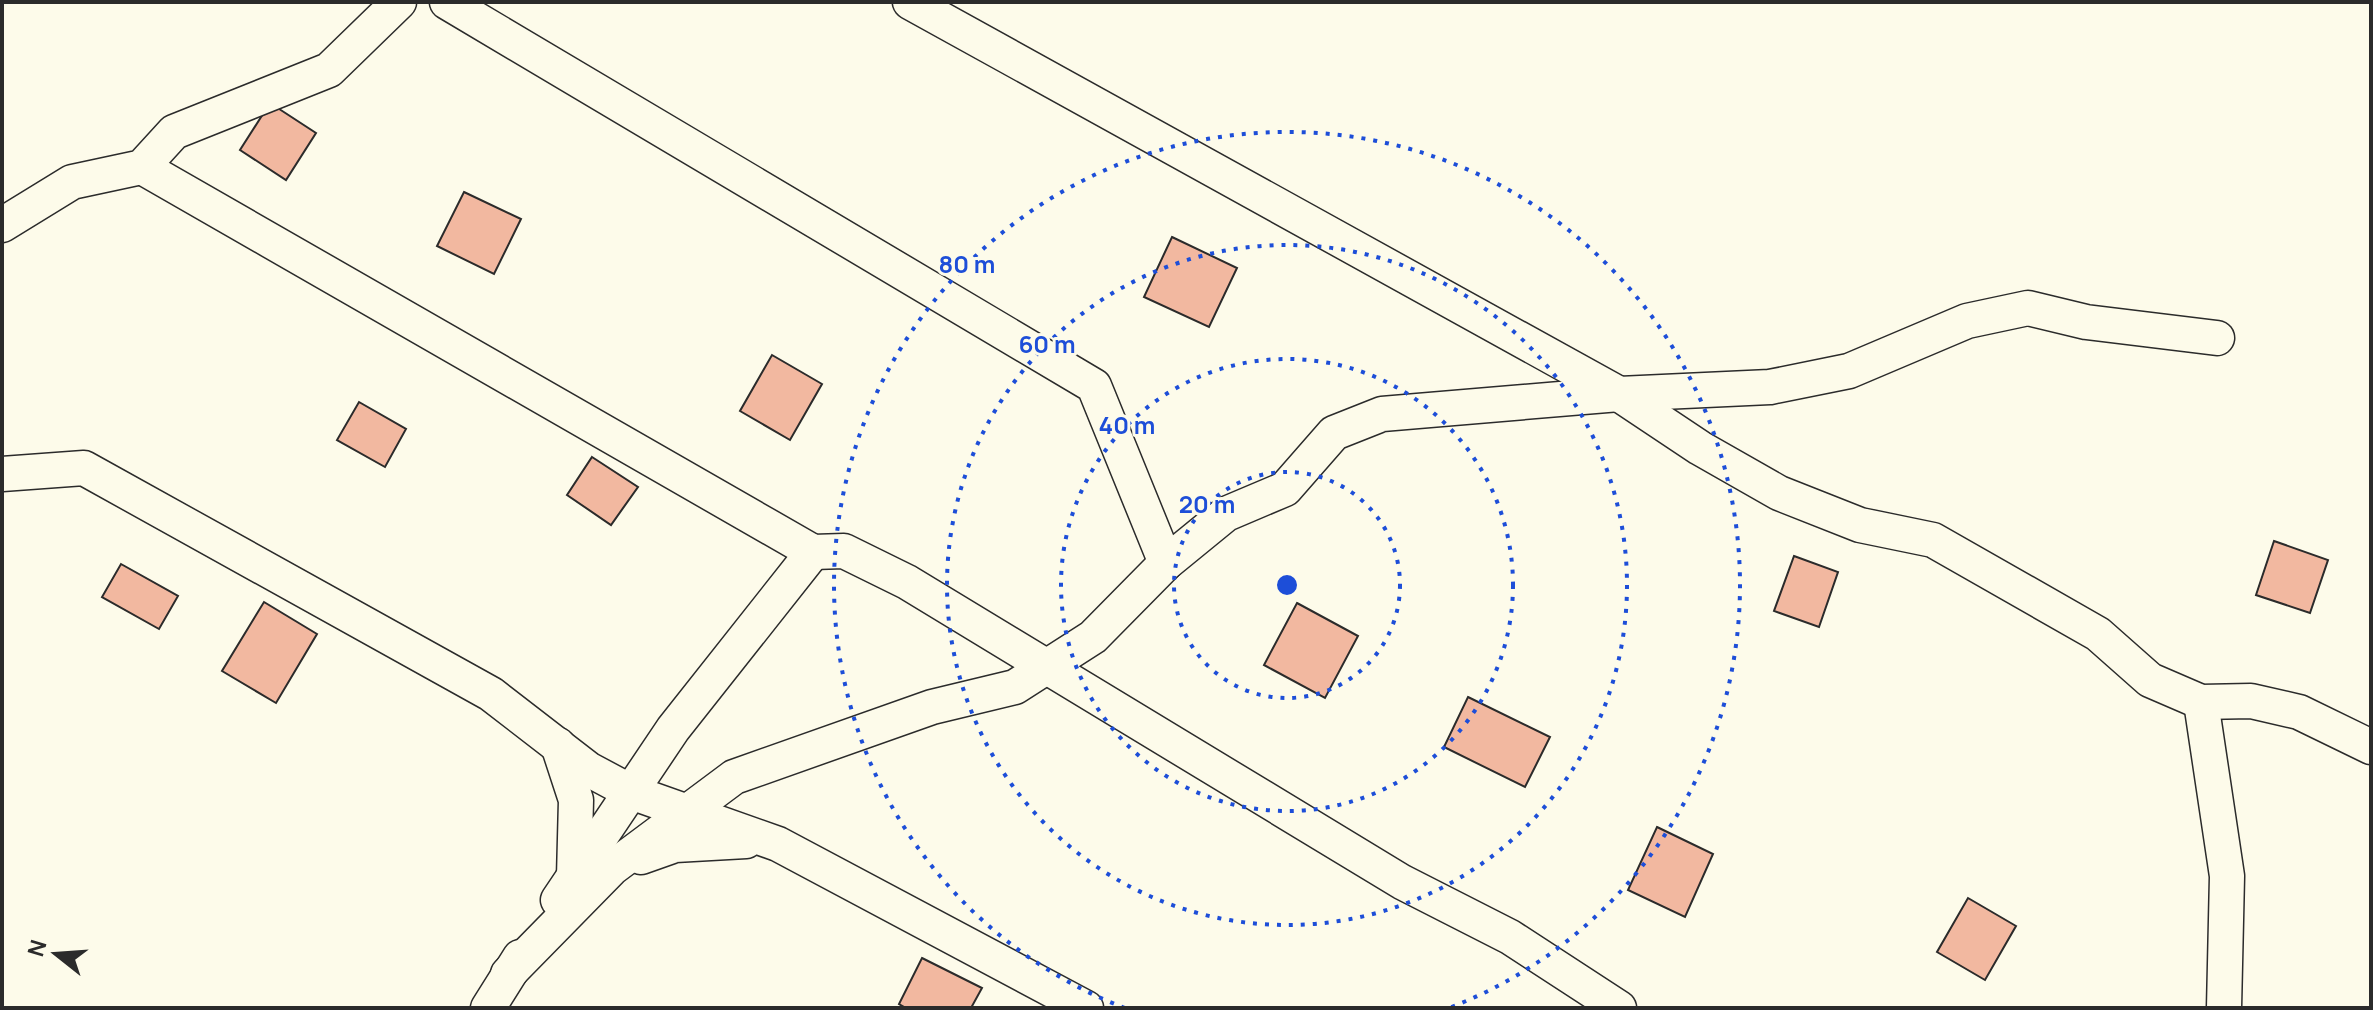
<svg xmlns="http://www.w3.org/2000/svg" width="2373" height="1010" font-family="Manrope,sans-serif">
	<style>
		.building { fill: #f2b8a0; stroke: #2b2b2b; stroke-width: 2 }
		.lines { fill: none; stroke-linecap: round; stroke-linejoin: round }
		.minor-casing { stroke: #2b2b2b; stroke-width: 37 }
		.minor { stroke: #fdfbea; stroke-width: 34 }
		.ring { fill: none; stroke: #1d4ed8; stroke-width: 4; stroke-dasharray: 4 8 }
		.centre { fill: #1d4ed8; stroke: #fdfbea; stroke-width: 4 }
		.ring-label { font-size: 24px; text-anchor: middle; font-weight: bold; fill: #1d4ed8; stroke: #fdfbea; stroke-width: 6; stroke-linejoin: round; paint-order: stroke }
	</style>
	<rect width="100%" height="100%" fill="#fdfbea"/>
	<g class="building">
		<path d="M270,103L316,133L286,180L240,150Z"/>
		<path d="M464,192L521,219L494,274L437,246Z"/>
		<path d="M1172,237L1237,268L1209,327L1144,297Z"/>
		<path d="M772,355L822,384L790,440L740,411Z"/>
		<path d="M359,402L406,429L385,467L337,440Z"/>
		<path d="M592,457L638,487L611,525L567,495Z"/>
		<path d="M2274,541L2328,560L2310,613L2256,595Z"/>
		<path d="M1794,556L1838,572L1819,627L1774,611Z"/>
		<path d="M121,564L178,596L159,629L102,597Z"/>
		<path d="M264,602L317,634L276,703L222,671Z"/>
		<path d="M1297,603L1358,636L1325,698L1264,665Z"/>
		<path d="M1468,697L1550,737L1525,787L1444,747Z"/>
		<path d="M1657,827L1713,854L1685,917L1628,890Z"/>
		<path d="M1968,898L2016,926L1985,980L1937,952Z"/>
		<path d="M922,958L982,988L971,1008H906L899,1004Z"/>
	</g>
	<g class="lines">
		<g class="minor-casing">
			<g id="minor">
				<path d="M447,2L1094,386L1166,563"/>
				<path d="M910,2L1619,394L1700,448L1779,493L1860,525L1933,540L2098,634L2150,680L2201,702L2251,701L2299,712L2371,747"/>
				<path d="M142,167L813,552L844,551L907,582L1402,882L1510,937L1619,1008"/>
				<path d="M2,225L72,182L142,167L174,132L329,70L399,2"/>
				<path d="M2,474L84,468L491,694L588,769L631,792L778,844L1086,1008"/>
				<path d="M2201,702L2227,876L2224,1008"/>
				<path d="M558,745L576,800L574,877"/>
				<path d="M641,857L675,845L746,841"/>
				<path d="M558,900L673,729L813,552"/>
				<path d="M508,974L612,868L734,777L932,707L1015,687L1093,637L1166,563L1226,514L1285,489L1334,433L1382,414L1619,394L1770,387L1849,371L1967,321L2028,308L2086,322L2217,338"/>
				<path d="M488,1008L520,957"/>
			</g>
		</g>
		<use href="#minor" class="minor"/>
	</g>
	<g class="ring">
		<circle cx="1287" cy="585" r="113"/>
		<circle cx="1287" cy="585" r="226"/>
		<circle cx="1287" cy="585" r="340"/>
		<path d="M1125 1008A453 453 0 1 1 1449 1008"/>
	</g>
	<circle cx="1287" cy="585" r="12" class="centre"/>
	<g class="ring-label">
		<text x="967" y="273">80 m</text>
		<text x="1047" y="353">60 m</text>
		<text x="1127" y="434">40 m</text>
		<text x="1207" y="513">20 m</text>
	</g>
	<rect width="2373" height="1010" fill="none" stroke="#2b2b2b" stroke-width="8"/>
	<g transform="translate(56 954) rotate(287)" stroke="#fdfbea" stroke-width="6" paint-order="stroke">
	<path d="M0-6L14 30L0 20L-14 30Z" fill="#2b2b2b"/>
	<text y="-12" font-size="22" font-weight="bold" text-anchor="middle" fill="#2b2b2b">N</text>
	</g>
</svg>
